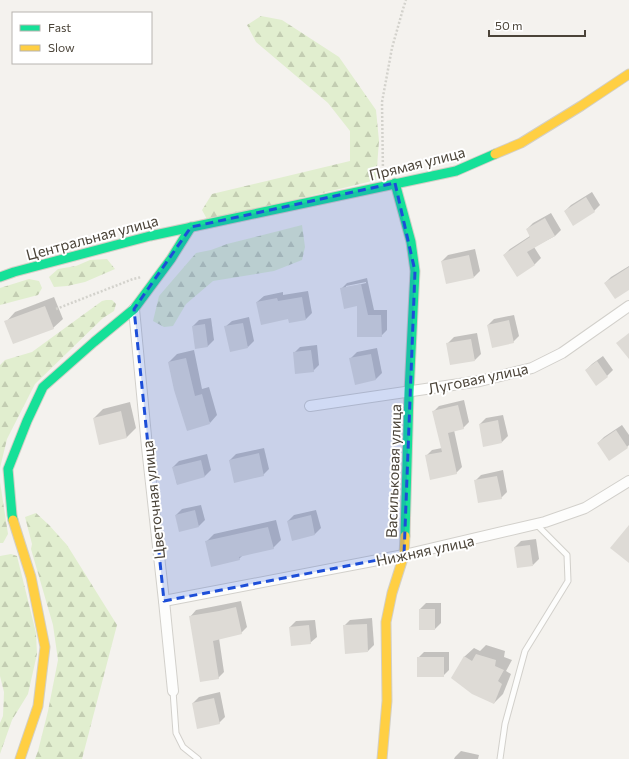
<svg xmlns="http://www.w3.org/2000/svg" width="629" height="759" font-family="Commissioner,sans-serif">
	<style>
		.forest { fill: url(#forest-firs) }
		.shadow { fill: #0003; fill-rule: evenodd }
		.building { fill: #dedbd6 }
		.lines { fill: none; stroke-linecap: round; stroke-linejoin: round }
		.lane-casing { stroke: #d2d0cb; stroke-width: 7 }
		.street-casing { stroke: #d2d0cb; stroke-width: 12 }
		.fast-casing { stroke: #d3cfc5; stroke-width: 11 }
		.slow-casing { stroke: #d3cfc5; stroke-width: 11 }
		.path { stroke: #d3d2cc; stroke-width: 2.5; stroke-dasharray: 2 2; stroke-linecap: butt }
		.lane { stroke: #fdfdfc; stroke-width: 5 }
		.street { stroke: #fdfdfc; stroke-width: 10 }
		.fast { stroke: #16e098; stroke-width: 9 }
		.slow { stroke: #ffcf43; stroke-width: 9 }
		.marked { fill: #1d4ed8; fill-opacity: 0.2; stroke: #1d4ed8; stroke-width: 3; stroke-dasharray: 8 5; stroke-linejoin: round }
		.labels { text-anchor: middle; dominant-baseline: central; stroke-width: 4; stroke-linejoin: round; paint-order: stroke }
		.street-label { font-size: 15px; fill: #4b4439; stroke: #fff }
	</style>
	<defs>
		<pattern id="forest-firs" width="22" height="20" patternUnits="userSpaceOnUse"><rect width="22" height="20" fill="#e1eecf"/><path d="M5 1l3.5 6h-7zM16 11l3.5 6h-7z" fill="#c3cdb2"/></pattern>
	</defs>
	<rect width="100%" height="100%" fill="#f4f2ee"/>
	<g class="forest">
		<path d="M261,16L282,20L339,57L376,110L379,141L376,180L208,221L202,210L212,194L350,161V131L328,103L256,42L247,25Z"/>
		<path d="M302,225L305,247L302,260L274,271L213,281L186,304L173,326L164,327L153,321L159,296L196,253L211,250L227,244Z"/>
		<path d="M107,259L115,269L85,282L67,286L54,287L49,277L58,269L76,266L90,260Z"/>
		<path d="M29,279L39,281L42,288L38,295L0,305V288Z"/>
		<path d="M106,300H112L116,304L114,311L103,318L35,384L7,439L0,468V365L5,360L32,352L102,301Z"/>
		<path d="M0,482L8,534L3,543H0Z"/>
		<path d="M36,513L49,525L67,545L117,625L82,759H35L38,751L48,711L58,660L53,625L31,549L32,544L25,517Z"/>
		<path d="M11,554L17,556L36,633L37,654L28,694L12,720L0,754V723L3,716L4,692L0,676V556Z"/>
	</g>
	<g class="shadow">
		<path d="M592,192L600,205L594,211H565L571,205Z"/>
		<path d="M551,213L561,230L555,236L534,247L541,258L535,264L517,276L504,255L510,249L530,236L527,229L533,223Z"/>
		<path d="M475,249L480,271L474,277L442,261L448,255Z"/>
		<path d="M629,266V289L605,283L611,277Z"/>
		<path d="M367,278L374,310H387V330L381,336L358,305L341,289L347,283ZM366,282V283L346,288V286Z"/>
		<path d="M308,291L312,313L306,319L257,302L264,296L283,292V295Z"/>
		<path d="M54,297L63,319L53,328L6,322L15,312Z"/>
		<path d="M514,315L519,336L513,342L488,325L494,319Z"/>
		<path d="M249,317L254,341L248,347L225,327L232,321Z"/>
		<path d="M211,318L214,340L208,346L196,347L193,326L199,320Z"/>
		<path d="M477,333L481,354L475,360L448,343L454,337Z"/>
		<path d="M317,345L319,365L313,371L294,353L300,347Z"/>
		<path d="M377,348L382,373L376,379L356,383L351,358L357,352Z"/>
		<path d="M194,350L202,389L209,387L217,415L210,423L169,362L177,354Z"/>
		<path d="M603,356L613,370L607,376L596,384L586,370L592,364Z"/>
		<path d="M464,400L469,422L463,428L454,430L462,467L456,473L426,456L432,450L442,448L433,412L439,406Z"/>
		<path d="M130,402L136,428L127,437L100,444L94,418L103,409Z"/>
		<path d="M503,415L508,436L502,442L480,424L486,418Z"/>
		<path d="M622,425L629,435V445L627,447L598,443L604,437Z"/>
		<path d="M264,448L269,469L263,475L230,460L236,454Z"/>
		<path d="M207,454L211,470L205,476L177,484L173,467L179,461Z"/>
		<path d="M503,470L507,492L501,498L475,481L481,475Z"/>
		<path d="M201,505L205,520L199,526L176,515L182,509Z"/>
		<path d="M316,510L321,528L315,534L293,540L288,521L294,515Z"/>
		<path d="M276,520L281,540L273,548L243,555L239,559L206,542L214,534Z"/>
		<path d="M536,539L539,559L533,565L515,547L521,541Z"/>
		<path d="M241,601L247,627L241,633L219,638L224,672L218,678L190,617L196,610Z"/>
		<path d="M426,603H441V623L435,629L420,609Z"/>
		<path d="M372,618L374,645L368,651L344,626L350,620Z"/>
		<path d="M315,620L317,637L310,643L290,627L296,621Z"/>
		<path d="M486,645L505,651L504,657L512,660L506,671L511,674L503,694L494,703L464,657L474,648L480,651Z"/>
		<path d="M424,652H449V670L443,676L418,658Z"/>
		<path d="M220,692L225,717L219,723L193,703L199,697Z"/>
		<path d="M461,751L479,755L478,759H454L455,757Z"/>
	</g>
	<g class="building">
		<path d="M586,197L595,212L573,226L564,211Z"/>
		<path d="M545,218L555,236L527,252L535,265L517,277L503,255L530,237L526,229Z"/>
		<path d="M469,255L474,278L446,284L441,261Z"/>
		<path d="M629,267V290L615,299L604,283Z"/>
		<path d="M361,284L368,315H381L382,337H357V306L344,309L340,288Z"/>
		<path d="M302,297L306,320L289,323L288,319L261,325L256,302L277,298L278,301Z"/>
		<path d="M45,306L54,329L13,344L4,321Z"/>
		<path d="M509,320L514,343L492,348L487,325Z"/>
		<path d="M243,323L248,348L230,352L224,326Z"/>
		<path d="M205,324L208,347L195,349L192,326Z"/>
		<path d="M629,333V359L616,343Z"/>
		<path d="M471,339L475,361L450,365L446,343Z"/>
		<path d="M311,350L314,372L295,374L293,352Z"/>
		<path d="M371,354L376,380L355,385L349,358Z"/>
		<path d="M186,358L195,396L202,394L210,424L187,431L174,390L168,362Z"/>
		<path d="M597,361L608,377L596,386L585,370Z"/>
		<path d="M458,405L464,429L448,433L457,474L430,480L425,455L442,452L432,411Z"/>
		<path d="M121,411L127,438L99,445L93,418Z"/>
		<path d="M498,420L502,443L483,447L479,424Z"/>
		<path d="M616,430L628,448L609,461L597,443Z"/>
		<path d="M259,453L264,476L234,483L229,460Z"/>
		<path d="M201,460L205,477L177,485L172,467Z"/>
		<path d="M497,476L502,499L478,503L474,480Z"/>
		<path d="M195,510L199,527L179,532L175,515Z"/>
		<path d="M311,515L315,535L292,541L287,521Z"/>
		<path d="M629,525V563L610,548Z"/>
		<path d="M268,527L274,549L239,557L240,560L211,567L205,541Z"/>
		<path d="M530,545L533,566L517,568L514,547Z"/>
		<path d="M236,607L242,634L213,641L219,679L200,682L189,616L219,611Z"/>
		<rect x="419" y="609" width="16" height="21"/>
		<path d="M367,624L368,652L345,654L343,625Z"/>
		<path d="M309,625L311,644L291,646L289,627Z"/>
		<path d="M476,654L496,660L495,666L504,670L498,681L502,684L494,704L472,694L451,678L464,656L472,661Z"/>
		<rect x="417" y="657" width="27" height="20"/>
		<path d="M214,698L220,724L197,729L192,703Z"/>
	</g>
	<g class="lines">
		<g class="lane-casing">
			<g id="lane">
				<path d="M173,691L176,733L183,747L198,759"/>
				<path d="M500,759L505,724L525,651L568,581L567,555L536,524"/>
			</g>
		</g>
		<g class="street-casing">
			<g id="street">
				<path d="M134,309L147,447L164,601L173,691"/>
				<path d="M310,406L480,381L532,368L562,353L629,306"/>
				<path d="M164,601L404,555L545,522L585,508L629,481"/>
			</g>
		</g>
		<g class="fast-casing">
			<g id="fast">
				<path d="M395,183L411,242L415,271L409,392L405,536"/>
				<path d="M0,277L14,272L150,236L456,171L495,154"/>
				<path d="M13,520L12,515L8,469L27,421L43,387L94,342L134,309L171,259L191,227"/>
			</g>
		</g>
		<g class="slow-casing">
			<g id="slow">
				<path d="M495,154L521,143L581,106L629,74"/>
				<path d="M13,520L31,577L45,647L38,706L20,759"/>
				<path d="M382,759L387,701L386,622L392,593L404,555L405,536"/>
			</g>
		</g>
		<g class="path">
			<path d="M383,174L382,102L392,48L403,9L406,0"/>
			<path d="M56,309L133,279L142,277"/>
		</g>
		<use href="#lane" class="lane"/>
		<use href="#street" class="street"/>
		<use href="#fast" class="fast"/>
		<use href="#slow" class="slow"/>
	</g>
	<path class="marked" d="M395,183L415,271L404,555L164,601L134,309L191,227Z"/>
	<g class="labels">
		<g class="street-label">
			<text transform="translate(417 163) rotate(-14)">Прямая улица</text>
			<text transform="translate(92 237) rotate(-15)">Центральная улица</text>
			<text transform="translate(478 378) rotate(-12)">Луговая улица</text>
			<text transform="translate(393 471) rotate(-88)">Васильковая улица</text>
			<text transform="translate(153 500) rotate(-96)">Цветочная улица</text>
			<text transform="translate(425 550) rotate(-12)">Нижняя улица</text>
		</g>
	</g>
	<rect x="12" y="12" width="140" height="52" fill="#ffffff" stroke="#b7b4b0"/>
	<rect x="20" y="25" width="20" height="6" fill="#16e098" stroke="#b7b4b0"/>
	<text x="48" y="32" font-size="12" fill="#4b4439">Fast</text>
	<rect x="20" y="45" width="20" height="6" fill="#ffcf43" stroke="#b7b4b0"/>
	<text x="48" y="52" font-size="12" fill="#4b4439">Slow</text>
	<path d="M489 30v6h96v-6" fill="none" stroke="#4b4439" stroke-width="2"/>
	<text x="495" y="30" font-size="12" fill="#4b4439" stroke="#ffffff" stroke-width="3" paint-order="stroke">50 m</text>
</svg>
